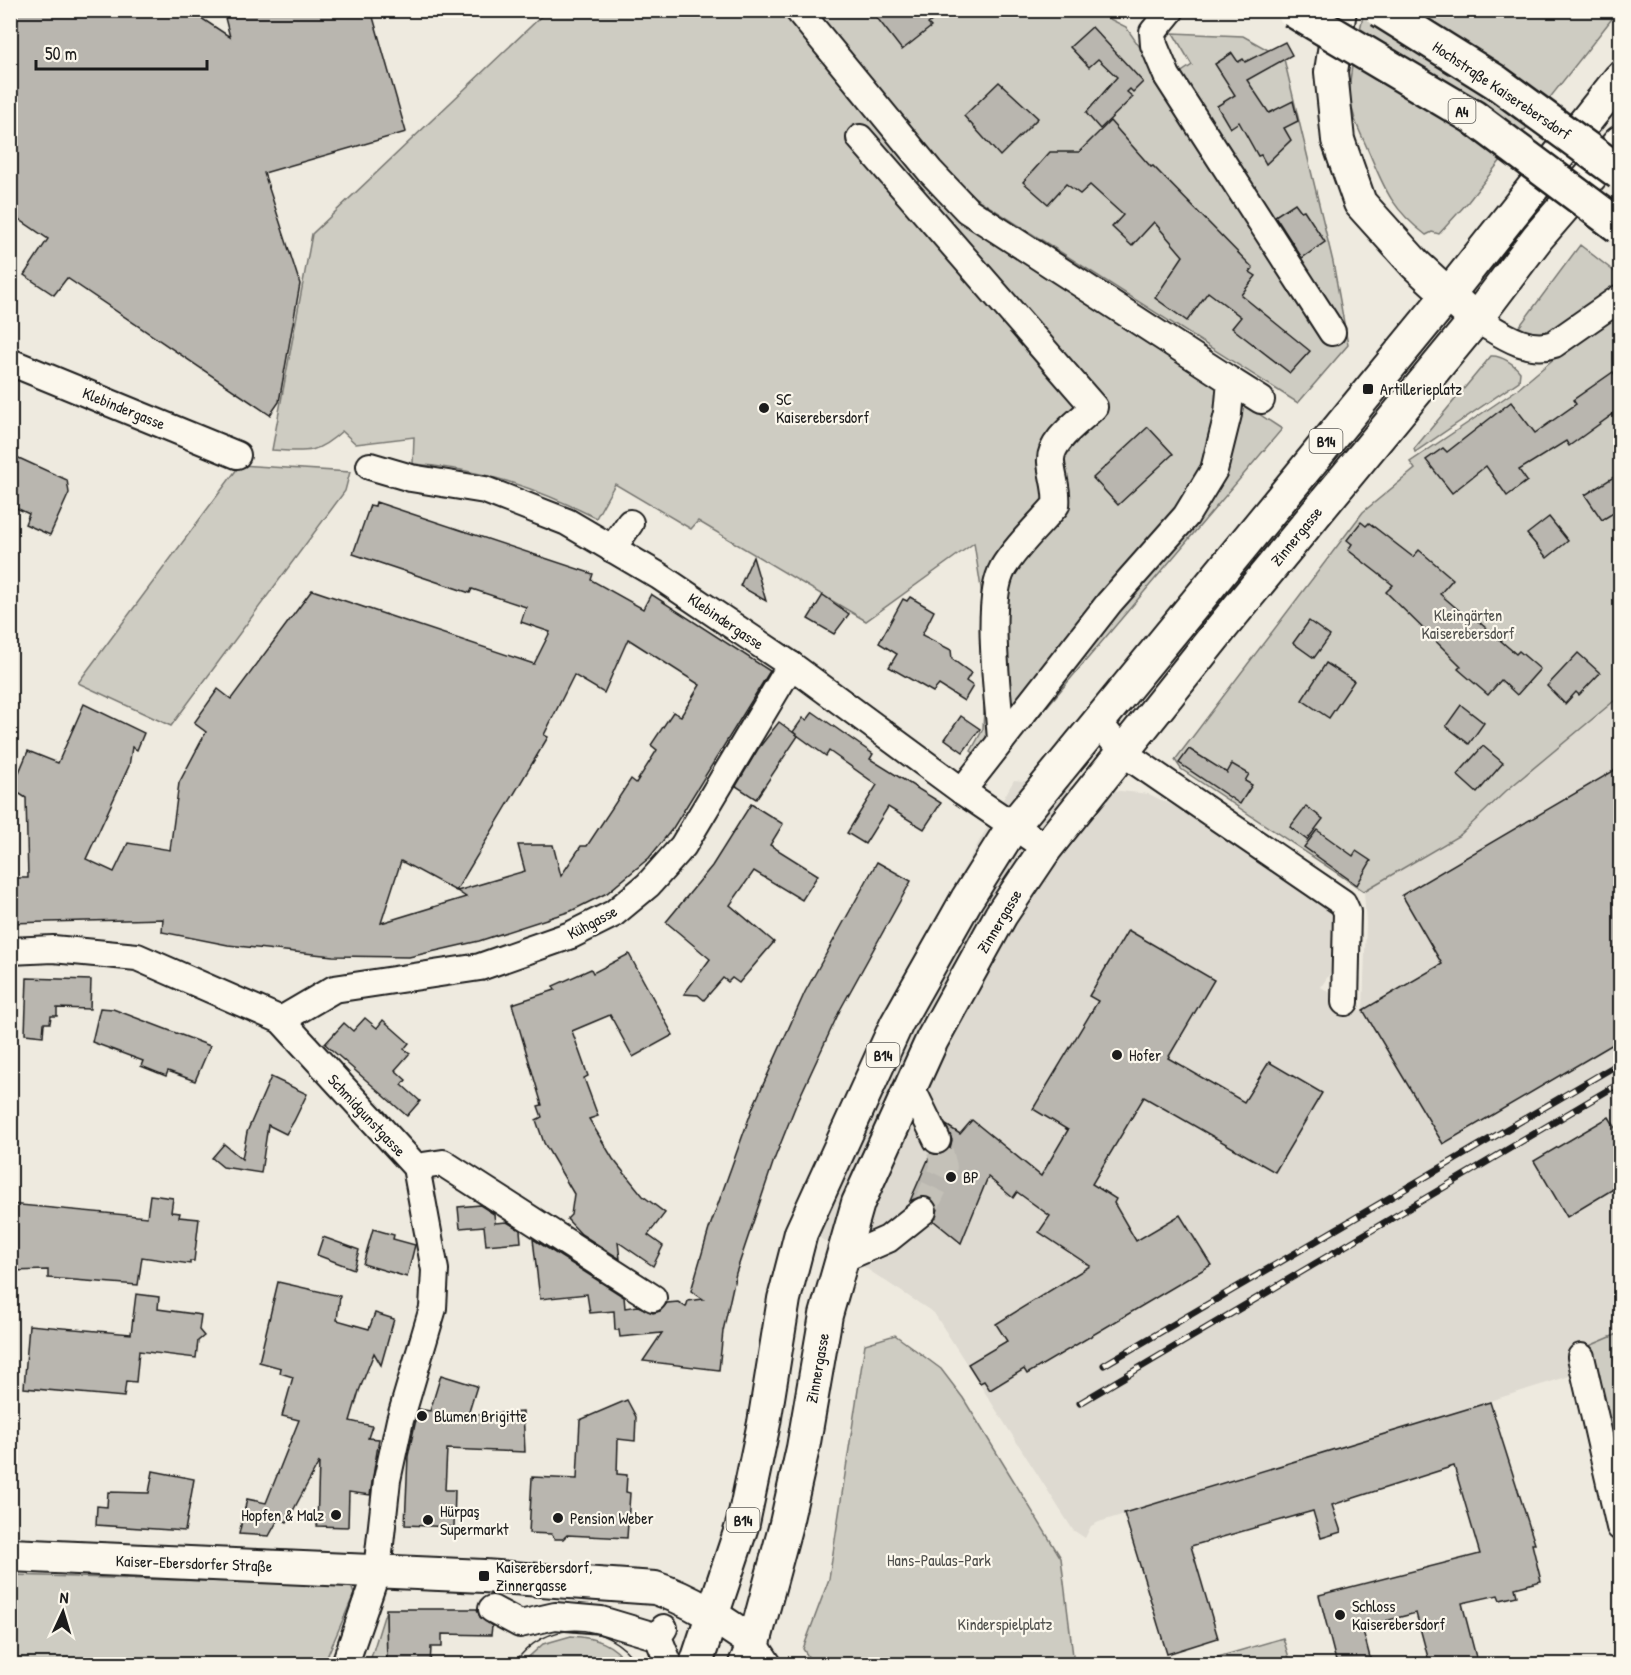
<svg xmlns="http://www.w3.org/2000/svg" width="1631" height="1675" font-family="'Patrick Hand',sans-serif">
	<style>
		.built { fill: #dedad1 }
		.green { fill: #ceccc2; stroke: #75746f; stroke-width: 1.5 }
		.building { fill: #b9b6af; stroke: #1c1c1c; stroke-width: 1.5; fill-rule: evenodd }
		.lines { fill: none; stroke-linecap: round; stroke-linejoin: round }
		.minor-tunnel { stroke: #c4c1b8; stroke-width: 26; stroke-dasharray: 26 13; stroke-linecap: butt }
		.minor-casing { stroke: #1c1c1c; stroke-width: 30 }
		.major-casing { stroke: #1c1c1c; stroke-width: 36 }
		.minor { stroke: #fbf7ec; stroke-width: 26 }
		.major { stroke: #fbf7ec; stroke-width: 32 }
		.tram { stroke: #1c1c1c; stroke-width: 1.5 }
		.rail-casing { stroke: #1c1c1c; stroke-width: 7 }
		.rail { stroke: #fbf7ec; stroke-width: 4.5; stroke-dasharray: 14; stroke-linecap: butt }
		.highway-bridge-casing { stroke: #1c1c1c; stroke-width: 38; stroke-linecap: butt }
		.highway-bridge { stroke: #fbf7ec; stroke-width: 33 }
		.poi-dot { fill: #1c1c1c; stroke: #fbf7ec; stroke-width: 2 }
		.labels { text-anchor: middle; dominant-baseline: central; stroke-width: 4.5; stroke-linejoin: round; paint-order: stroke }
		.shield { fill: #fbf7ec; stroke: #5f5e5a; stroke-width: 1.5 }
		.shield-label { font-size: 15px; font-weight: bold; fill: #1c1c1c }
		.street-label { font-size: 16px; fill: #1c1c1c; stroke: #fbf7ec }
		.poi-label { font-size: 16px; fill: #1c1c1c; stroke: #fbf7ec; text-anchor: start }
		.park-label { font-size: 16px; fill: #51514e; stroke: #fbf7ec }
	</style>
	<rect width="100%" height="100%" fill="#eeeadf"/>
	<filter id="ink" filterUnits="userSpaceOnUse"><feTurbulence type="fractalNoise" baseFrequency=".0167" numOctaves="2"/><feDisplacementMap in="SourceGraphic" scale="12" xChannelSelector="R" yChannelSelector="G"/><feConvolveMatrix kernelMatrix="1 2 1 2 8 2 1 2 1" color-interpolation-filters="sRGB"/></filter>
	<g filter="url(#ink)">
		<path class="built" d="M1620,696V1333L1568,1355L1573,1375L1099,1522L1091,1526L1085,1538L1073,1530L934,1313L794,1221L891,997L1014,780L1149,794L1188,813L1334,910V967L1321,987L1357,1010H1363L1366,923L1364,891L1460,835L1506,791Z"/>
		<g class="green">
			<path d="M548,10L786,11L850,96L957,216L1282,429L995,768L971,751L983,729L985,691L981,588L974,543L866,621L698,521L691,529L615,484L596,518C537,488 479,468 413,464L414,437L356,444L342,431C316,455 306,452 272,450L312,234Z"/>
			<path d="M815,11H1094L1126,27L1161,78L1177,75L1192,65L1173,33L1243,36L1284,59L1333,262L1348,345L1298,403L974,197L944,167Z"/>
			<path d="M1364,11H1618L1468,202L1439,234L1432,232L1426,235C1387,205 1383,183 1364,141C1357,126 1352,114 1350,97C1348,69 1359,38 1364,11Z"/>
			<path d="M1580,245L1620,276V285C1602,299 1563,335 1541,335C1532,335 1526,331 1519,327Z"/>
			<path d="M1620,313V696L1506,791L1460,835L1364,891L1181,769L1175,760L1363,512L1415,469L1410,462L1518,389L1569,346Z"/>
			<path d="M1491,356C1501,355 1514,364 1520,372L1519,381L1415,452L1414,449Z"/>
			<path d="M240,465L350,472L345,491L171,726L78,683Z"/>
			<path d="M1620,1333V1492L1587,1347Z"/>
			<path d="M895,1335L941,1369L963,1398L1061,1558L1074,1664H813L803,1649L829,1579L865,1344Z"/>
			<path d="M11,1575L337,1585L350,1583L354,1594L324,1664H11Z"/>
			<path d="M386,1610L387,1664H369Z"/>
			<path d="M571,1636C597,1638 613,1643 628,1664H521L543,1644Z"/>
			<path d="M1283,1638L1291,1664H1194Z"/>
		</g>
		<g class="building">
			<path d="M10,10H189L230,37L223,10H371L406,132L264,173L300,284L279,402L270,415L67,278L54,295L24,275L48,239L10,213Z"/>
			<path d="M871,10H946L928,24L931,27L902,50Z"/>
			<path d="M1092,27L1143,82L1133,92L1130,89L1127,92L1133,97L1100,129L1086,113L1117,77L1098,59L1089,67L1070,47Z"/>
			<path d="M1285,42L1292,55L1247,80L1269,113L1293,101L1298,121L1284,128L1291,140L1266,164L1261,155L1258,156L1239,122L1230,128L1217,106L1235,95L1215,64L1232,53L1238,62L1243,59L1245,62Z"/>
			<path d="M999,82L1038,118L1000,156L964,116Z"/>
			<path d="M1110,121L1151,167L1153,166L1253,268L1250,272L1256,276L1241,295L1310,351L1290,373L1232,328L1241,317L1208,292L1187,321L1155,298L1183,256L1154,222L1132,246L1112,227L1123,215L1090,185L1080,194L1066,184L1048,204L1023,182L1050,152H1079Z"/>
			<path d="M1295,203L1301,211L1304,210L1325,242L1302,258L1275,216Z"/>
			<path d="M1613,372L1620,381V409L1569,446L1566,441L1519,470L1527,481L1507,496L1486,466L1452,493L1426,460L1443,448L1447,452L1511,402L1535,433L1576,404L1573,400Z"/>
			<path d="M1148,427L1173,454L1118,505L1093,478Z"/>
			<path d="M10,454L67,480L69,493L50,535L25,524L29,514L10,505Z"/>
			<path d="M1620,473V509L1602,520L1585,495Z"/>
			<path d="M376,502L593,574L591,580L643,609L651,594L770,671L673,828L649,858L607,893L571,911L479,941L409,957L333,956L228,945L162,932L163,919L10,923V878H28L26,798L12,789L28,751L58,763L84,704L144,733L137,750L132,747L129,766L86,859L114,872L128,843L170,850L179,783L206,732L194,723L218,689L231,699L312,590L534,664L550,632L521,622L526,607L472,589L470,593L353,554L370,505L375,506ZM628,639L700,685L681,716L673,712L651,745L657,750L636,783L631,779L587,846H581L561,876L553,845H518L525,871L457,891L466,897L381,923L401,861L456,891L548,737L544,735L574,675L604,693Z"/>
			<path d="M1549,517L1568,541L1547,558L1527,534Z"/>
			<path d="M1361,522L1366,526L1369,523L1413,557L1419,550L1453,579L1440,594L1468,618L1471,615L1516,654L1519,651L1540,669L1517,695L1501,680L1488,695L1458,669L1461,666L1386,592L1393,585L1348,550L1352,544L1347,540Z"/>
			<path d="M753,557L766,601L740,586Z"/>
			<path d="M823,595L849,614L834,634L808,619Z"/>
			<path d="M910,597L934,611L922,635L951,650L952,659L971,673L966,681L973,686L964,701L939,685L933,692L889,667L897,654L879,643L903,599L907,601Z"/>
			<path d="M1309,621L1330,636L1314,658L1293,643Z"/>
			<path d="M1578,653L1600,673L1579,695L1576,692L1565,704L1547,686Z"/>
			<path d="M1326,663L1354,681L1329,718L1302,700Z"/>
			<path d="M1461,705L1484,723L1469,744L1446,726Z"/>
			<path d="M813,712L873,754L870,759L941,803L924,829L888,807L865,844L847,833L877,785L829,751L826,756L793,732L803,718L807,720Z"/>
			<path d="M961,716L980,729L963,752L945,739Z"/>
			<path d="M779,722L798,736L756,799L736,786L758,749Z"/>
			<path d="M1483,746L1503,763L1477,793L1457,775Z"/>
			<path d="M1189,749L1227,773L1232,764L1249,774L1245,781L1252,785L1240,804L1179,763Z"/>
			<path d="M1620,767V1040L1443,1144L1363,1010L1442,964L1402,895Z"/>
			<path d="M751,804L783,824L770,845L818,875L802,900L754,871L730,905L774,942L739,983L732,978L728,982L723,978L704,1000L698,995L684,994L710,959L666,922L712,866Z"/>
			<path d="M1306,806L1323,819L1307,840L1290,827Z"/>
			<path d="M1317,830L1353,856L1356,851L1371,861L1357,885L1304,847Z"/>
			<path d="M877,862L911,881L840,1010L796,1105L774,1160L736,1273L723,1331L719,1370L643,1361L662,1333L620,1337L619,1330H615L614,1311L590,1313L587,1294L540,1299L533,1239L624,1297L625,1308L638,1306L653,1313L660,1311L667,1303L678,1302L686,1307L688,1301L703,1299L691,1291L709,1229L753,1107L805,992Z"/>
			<path d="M1128,930L1214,980L1168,1058L1244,1102L1269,1062L1322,1093L1275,1172L1144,1097L1092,1184L1116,1199L1114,1203L1136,1241L1180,1215L1211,1265L1027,1374L1024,1369L990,1390L984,1381L980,1383L968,1364L1007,1341L996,1324L1090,1266L1039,1232L1050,1216L1017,1192L1013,1198L988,1177L961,1243L934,1221L938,1209L934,1201L921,1196L910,1201L931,1153L943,1154L950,1148L952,1140L946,1125L960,1134L972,1120L1041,1176L1068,1130L1033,1109L1098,1001L1089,996Z"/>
			<path d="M629,954L673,1035L633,1057L610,1015L572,1031L588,1076L584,1078L598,1116L589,1119L613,1159L643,1196L665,1213L648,1235L663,1246L653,1266L618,1242L620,1259L581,1234L567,1219L571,1215L574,1194L544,1143L536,1120L542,1117L538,1106L542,1105L512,1004L555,990L553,986L591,969L593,973Z"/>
			<path d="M27,978L91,980L90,1009L57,1008V1016H51L50,1023H44L43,1036L25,1034Z"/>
			<path d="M100,1008L113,1009L210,1046L195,1081L168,1071L166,1076L141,1066L143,1061L92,1042Z"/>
			<path d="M365,1018L377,1028L383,1020L409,1043L404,1049L410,1053L395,1070L406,1080L402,1085L420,1101L407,1116L325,1044L344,1023L353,1031Z"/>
			<path d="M271,1077L307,1094L294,1121L286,1134L268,1125L261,1173L223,1167L212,1158L224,1144L242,1159L247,1132Z"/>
			<path d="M1609,1117L1620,1135V1185L1567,1217L1534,1161Z"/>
			<path d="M150,1195L173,1198L171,1212L180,1213L179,1217L199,1219L194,1261H190V1264L142,1257L138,1285L48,1278V1270L10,1271V1204L147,1217Z"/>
			<path d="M480,1205L494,1214L495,1223L507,1222L520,1230L521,1242L486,1245L484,1226L460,1228L458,1207Z"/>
			<path d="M373,1229L394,1235L393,1239L415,1245L407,1277L363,1264Z"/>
			<path d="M323,1237L359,1250L354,1269L317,1255Z"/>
			<path d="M278,1282L340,1296L337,1320L369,1329L375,1313L394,1319L381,1365L374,1353L359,1391L350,1421L372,1426L368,1438L379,1439L370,1495L349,1492L348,1527L317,1526L319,1462L287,1522L279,1518L269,1536L239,1534L247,1499L266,1503L299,1420L282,1416L293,1377L280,1373L281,1368L259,1362Z"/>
			<path d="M136,1294L159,1297L158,1309L201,1315L199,1330L204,1336L198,1341L196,1358L139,1351L136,1382L126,1381L124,1397L24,1388L29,1325L131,1334Z"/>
			<path d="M441,1375L477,1386L468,1415L523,1412L525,1452L447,1449L445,1490H455L454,1527L405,1525L408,1456L415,1424L419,1409L430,1411Z"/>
			<path d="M627,1400L636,1417L635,1441L618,1439L617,1474L627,1475L626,1492L630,1493L627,1538L567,1535L563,1539H555L551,1534L529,1533L532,1477L577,1479L580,1420Z"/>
			<path d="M1490,1402L1535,1544H1532L1541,1581L1515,1588L1517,1596L1500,1600L1498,1595L1462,1603L1478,1665H1430L1416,1613L1362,1627L1372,1665H1337L1319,1595L1480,1554L1454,1466L1332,1505L1341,1532L1321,1538L1313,1511L1191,1546L1218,1638L1167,1654L1124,1513Z"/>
			<path d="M153,1471L194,1479L185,1531L96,1525L97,1506L107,1507L108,1492L149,1493Z"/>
			<path d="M386,1609H477L480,1617L492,1626L491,1635L442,1634V1647H431L430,1665H387Z"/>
		</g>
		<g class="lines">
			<path class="minor-tunnel" d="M923,1211L944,1167L937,1140"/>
			<g class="minor-casing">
				<g id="minor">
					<path d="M798,10L930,171L967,210L1231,381L1228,414L1214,470L1186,516L1109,603L962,791"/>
					<path d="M1171,10L1153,32L1154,45L1167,76L1332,332"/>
					<path d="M860,138L1094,407C1080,421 1049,441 1051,462C1052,477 1058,490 1056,505C1039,525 1016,546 1003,568C984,602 999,699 1001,741"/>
					<path d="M1476,319C1499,332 1526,354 1554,344L1620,298"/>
					<path d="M10,362L237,455"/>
					<path d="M1231,381L1261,400"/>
					<path d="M370,466L411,478L485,490L567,522L659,576L791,665L962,791L1046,848"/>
					<path d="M612,549L630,523"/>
					<path d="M1098,721L1122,752L1343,903L1347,912L1345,1002"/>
					<path d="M10,951L53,949L137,957L281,1020L416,1167L435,1270L433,1308L400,1420L387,1480L377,1571L345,1664"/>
					<path d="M281,1020L334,989L480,967L571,935L613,914L648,885L683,846L791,665"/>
					<path d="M911,1087L937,1140"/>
					<path d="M416,1167L443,1163L653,1298"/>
					<path d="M842,1259L888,1239L923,1211"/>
					<path d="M1581,1357L1620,1527"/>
					<path d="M492,1609L520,1624L555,1616L601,1620L658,1637"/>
					<path d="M664,1628L658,1637L669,1664"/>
					<path d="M754,1643L768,1664"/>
				</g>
			</g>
			<g class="major-casing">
				<g id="major">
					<path d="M1340,10L1331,72L1338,140L1360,203L1415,264L1464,309"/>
					<path d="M10,1555L484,1576L655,1588C692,1600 722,1621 754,1643"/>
					<path d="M696,1664L743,1523L764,1423L784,1299L801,1233L897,1023L967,899L1013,826L1447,296L1620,78"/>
					<path d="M745,1664L754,1643L785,1528L803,1448L826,1315L858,1203L932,1040L1001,915L1046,848L1223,626L1476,319L1538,237L1620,142"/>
				</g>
			</g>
			<use href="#minor" class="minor"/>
			<use href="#major" class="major"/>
			<path class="tram" d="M514,1664C544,1619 607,1619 637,1664"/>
			<g class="rail-casing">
				<g id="rail">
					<path d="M1104,1365L1620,1063"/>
					<path d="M1080,1403L1620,1083"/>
				</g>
			</g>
			<use href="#rail" class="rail"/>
			<g class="highway-bridge-casing">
				<g id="highway-bridge">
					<path d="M1293,10L1473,117L1620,227"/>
					<path d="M1381,10L1496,82L1620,173"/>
				</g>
			</g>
			<use href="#highway-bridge" class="highway-bridge"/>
		</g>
	</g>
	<g class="poi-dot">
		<rect x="1362" y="383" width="12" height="12" rx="3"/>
		<circle cx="764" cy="408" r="6"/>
		<circle cx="1117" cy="1055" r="6"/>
		<circle cx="951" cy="1177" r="6"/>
		<circle cx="422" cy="1416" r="6"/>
		<circle cx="336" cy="1515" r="6"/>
		<circle cx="558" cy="1518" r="6"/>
		<circle cx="428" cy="1520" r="6"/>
		<rect x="478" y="1570" width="12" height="12" rx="3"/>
		<circle cx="1340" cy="1615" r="6"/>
	</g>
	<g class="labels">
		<g class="shield">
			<rect x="1448.5" y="99" width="27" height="24" rx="4.5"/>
			<rect x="1309.5" y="429" width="33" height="24" rx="4.5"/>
			<rect x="866.5" y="1043" width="33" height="24" rx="4.5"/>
			<rect x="726.5" y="1508" width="33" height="24" rx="4.5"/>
		</g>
		<g class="shield-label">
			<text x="1462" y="111">A4</text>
			<text x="1326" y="441">B14</text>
			<text x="883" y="1055">B14</text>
			<text x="743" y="1520">B14</text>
		</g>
		<g class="street-label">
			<text transform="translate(1502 90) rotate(34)">Hochstraße Kaiserebersdorf</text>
			<text transform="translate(124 408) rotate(22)">Klebindergasse</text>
			<text transform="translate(1296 536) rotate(-51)">Zinnergasse</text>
			<text transform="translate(726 621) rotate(34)">Klebindergasse</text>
			<text transform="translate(999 921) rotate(-59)">Zinnergasse</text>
			<text transform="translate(592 922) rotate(-28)">Kühgasse</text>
			<text transform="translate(367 1115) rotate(47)">Schmidgunstgasse</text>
			<text transform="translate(817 1368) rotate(-80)">Zinnergasse</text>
			<text transform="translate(194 1563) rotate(2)">Kaiser-Ebersdorfer Straße</text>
		</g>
		<g class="poi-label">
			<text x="1380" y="389">Artillerieplatz</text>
			<text x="776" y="399">SC<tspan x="776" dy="18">Kaiserebersdorf</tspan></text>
			<text x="1129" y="1055">Hofer</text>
			<text x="963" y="1177">BP</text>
			<text x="434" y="1416">Blumen Brigitte</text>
			<text x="440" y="1511">Hürpaş<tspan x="440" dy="18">Supermarkt</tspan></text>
			<text x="324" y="1515" text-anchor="end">Hopfen &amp; Malz</text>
			<text x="570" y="1518">Pension Weber</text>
			<text x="496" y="1567">Kaiserebersdorf,<tspan x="496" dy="18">Zinnergasse</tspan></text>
			<text x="1352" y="1606">Schloss<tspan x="1352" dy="18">Kaiserebersdorf</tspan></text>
		</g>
		<g class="park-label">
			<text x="1468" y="615">Kleingärten<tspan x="1468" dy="18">Kaiserebersdorf</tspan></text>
			<text x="939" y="1560">Hans-Paulas-Park</text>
			<text x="1005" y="1624">Kinderspielplatz</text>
		</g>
	</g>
	<rect width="1631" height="1675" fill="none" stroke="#fbf7ec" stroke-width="36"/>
	<rect x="18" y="18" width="1595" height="1639" fill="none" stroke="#1c1c1c" stroke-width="2" filter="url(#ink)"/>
	<g transform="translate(63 1612) rotate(4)" stroke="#fbf7ec" stroke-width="4.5" paint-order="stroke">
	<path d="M0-4.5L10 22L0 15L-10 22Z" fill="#1c1c1c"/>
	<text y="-9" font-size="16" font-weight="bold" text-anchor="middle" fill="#1c1c1c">N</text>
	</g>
	<path d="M36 60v9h171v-9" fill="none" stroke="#1c1c1c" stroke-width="3"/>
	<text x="45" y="60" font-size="18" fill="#1c1c1c" stroke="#fbf7ec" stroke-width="4.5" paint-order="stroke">50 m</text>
</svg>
